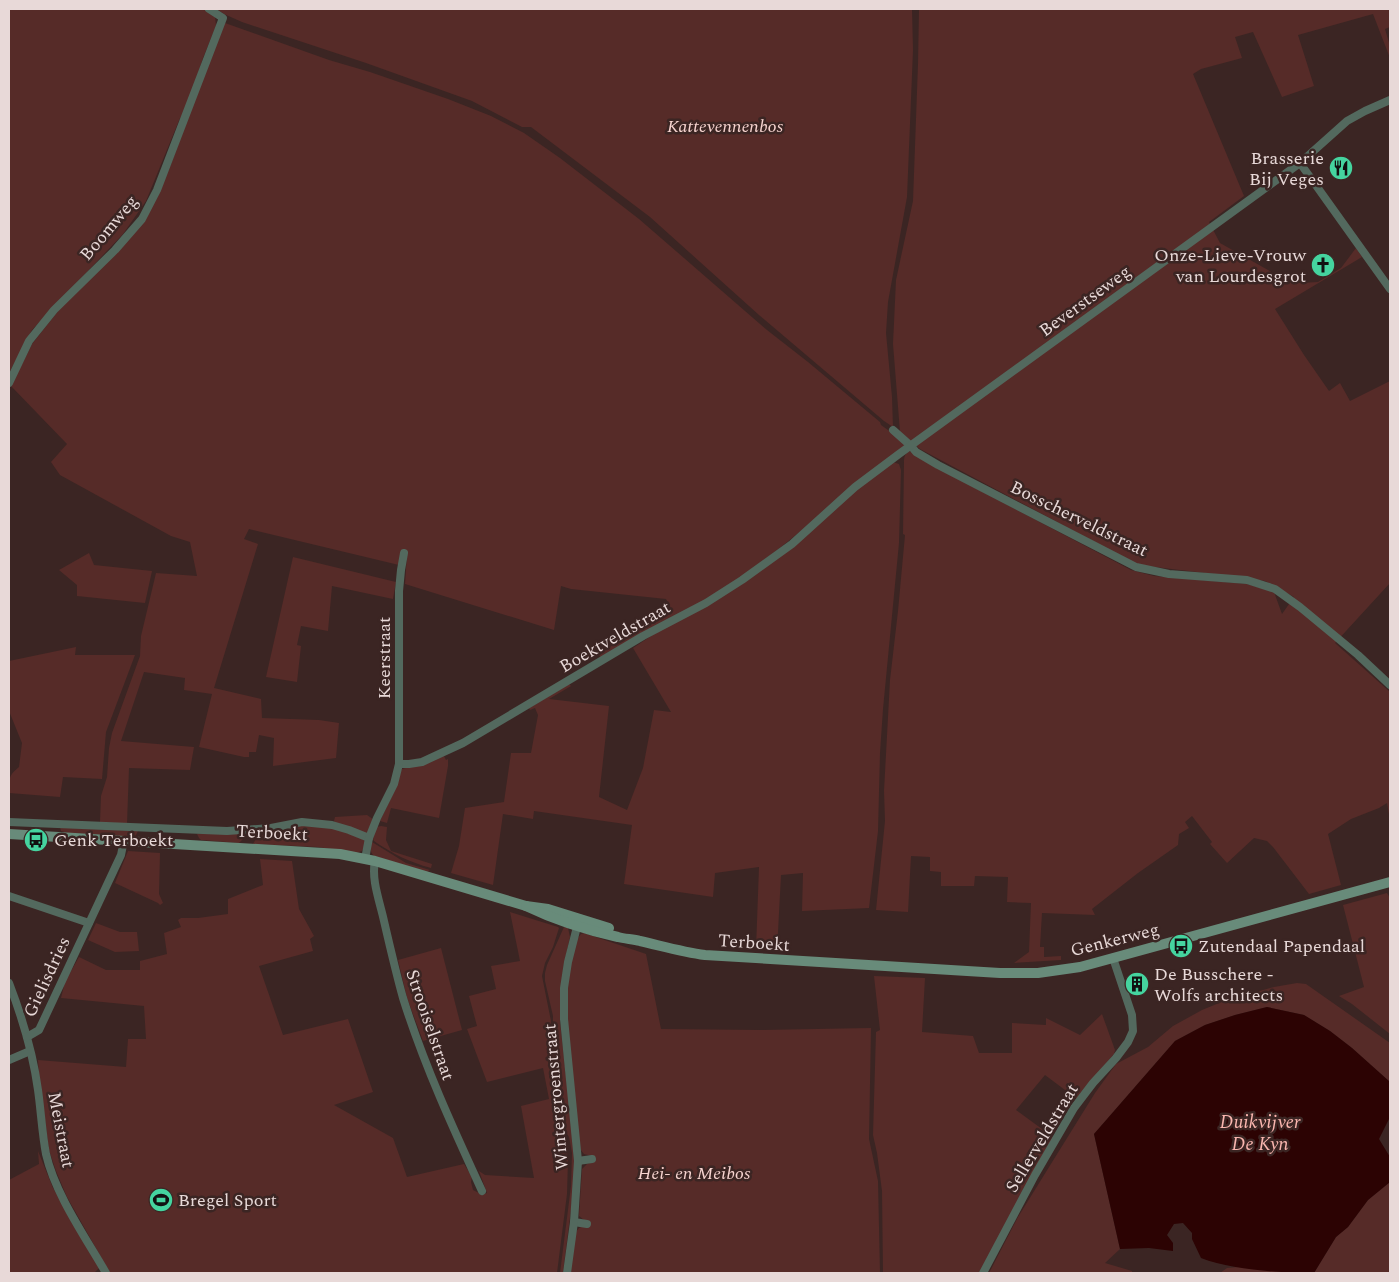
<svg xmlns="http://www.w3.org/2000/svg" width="1399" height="1282" font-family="Spectral,serif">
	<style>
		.green { fill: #562b28 }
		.water { fill: #2c0303 }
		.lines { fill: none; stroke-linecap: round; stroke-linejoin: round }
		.minor { stroke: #53695e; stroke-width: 8 }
		.secondary { stroke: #688b7a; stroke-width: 10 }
		.labels { text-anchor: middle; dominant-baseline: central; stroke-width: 5; stroke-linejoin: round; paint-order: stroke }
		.park-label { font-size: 18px; font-style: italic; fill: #f7d4d0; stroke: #3b2523 }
		.poi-label { font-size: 18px; fill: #e8d9d8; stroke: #3b2523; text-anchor: start }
		.street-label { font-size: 18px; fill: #e8d9d8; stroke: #3b2523 }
		.water-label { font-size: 19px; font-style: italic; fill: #fab6af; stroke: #3b2523 }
	</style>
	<rect width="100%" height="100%" fill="#3b2523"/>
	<g class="green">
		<path d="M9,9H204L215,16L216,26L203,58L184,115L180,118L146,201L123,234L32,330L9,373Z"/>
		<path d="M216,9H912L913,50L907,197L888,302L886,333L892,397L893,427L884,421L759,315L650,217L531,127H522L472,101L366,63L242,22L224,14Z"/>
		<path d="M919,9H1390V27L1385,29L1390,46V58L1373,14L1298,35L1314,86L1282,97L1253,32L1235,37L1242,58L1201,69L1193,74L1244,196L1209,222L1220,243L1284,279L1301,283L1318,282L1341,268L1356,248L1362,257L1275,309L1304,355L1329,391L1340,383L1350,401L1390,381V583L1335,643L1390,692V820L1387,803L1379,808L1351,819L1328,834L1341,885L1309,894L1273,847L1267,841L1254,838L1227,863L1210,844L1212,842L1192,816L1185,822L1189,828L1179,834L1178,845L1138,873L1092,909L1095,915L1042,913L1040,947H1044V957L1061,956V960L1014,963L1029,952L1031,903L1007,902L1008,877L975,876L974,886H941V872L930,871V857L911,856L908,912L876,910L885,821L884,791L890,680L898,611L905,535L903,534L904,462C904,457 905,453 910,451L943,471L1131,570L1154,576L1247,584L1274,592L1282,614L1294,597L1265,581L1247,578L1138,565L920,449L900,432L893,344L896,280L913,201L918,64Z"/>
		<path d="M225,23L329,60L370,72L448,99L491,116L524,133L560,158L639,219L767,330L808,362L880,422L881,425L906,443L905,447L781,547L744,575L709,598L601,658L598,654L672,610L666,599L571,589L561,586L554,630L405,584L407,555L400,554L399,565L249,529L244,539L258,544L214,688L261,699L262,718L319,720L339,723L336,758L273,766L274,738L259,735L256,752H249V757H244L199,747L212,694L184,690L185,678L144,672L121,741L194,747L190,770L129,768L127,824L100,822L101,796L107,777L109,748L112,733L140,656L141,636L156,573L197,576L190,542L171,536L60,475L51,462L67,444L11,386L32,344L62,306L143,221L157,198L171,164L223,24Z"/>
		<path d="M893,462L899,464L901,470L899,543L883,709L880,753L878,831L869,908L802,911L803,873L781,875L777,951L756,949L759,867L715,873L713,897L624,884L632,825L534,811L533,819L503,814L493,885L451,873L459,846L465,808L504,802L511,753H531L538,715L535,708L530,710L529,708L569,684L571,686L549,699L609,706L599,797L627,810L643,768L654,710L671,712L633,648L657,632L724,594L864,484Z"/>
		<path d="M89,553L94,565L152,571L145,603L77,596V585L59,570Z"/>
		<path d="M293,557L396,582L393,599L332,586L328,631L301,626L297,645L301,646L297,682L266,677Z"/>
		<path d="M76,647L75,655H135L106,732L102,779L63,777L60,797L9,793C9,779 8,776 19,767L22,743L9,711V661Z"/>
		<path d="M444,756L446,760L448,759V766L439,818L391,808L387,823L380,821L392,796L400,772L402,769Z"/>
		<path d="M367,815L374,820L368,835L337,825L334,821L335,817Z"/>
		<path d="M309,824C327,828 352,828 366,842C364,849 363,852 355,853L318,847L253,844C259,829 295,827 309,824Z"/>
		<path d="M381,826L387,827L386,840L391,851L432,864L431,868C409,862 393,854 374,841L373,839L376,827Z"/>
		<path d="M60,827L138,831L135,837L68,833L61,831Z"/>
		<path d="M241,833L243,834L244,838L239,843L201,840L199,838L197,834Z"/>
		<path d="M372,842L406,863L430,870L427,872L374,856C370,852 370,848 372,842Z"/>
		<path d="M128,851L160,853L159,894L163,903L160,905L158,903L115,883Z"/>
		<path d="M260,859L292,861L299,909L314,936L310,939L313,951L259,966L283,1035L348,1019L373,1092L334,1105L393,1138L407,1177L464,1164L472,1177L471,1182L473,1190L479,1193L481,1195L487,1193L479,1171L485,1175L534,1178L521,1106L549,1099L543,1068L487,1082L467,1029L477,1026L469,996L496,989L491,966L520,961L510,912L558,927L559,928L553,947L545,963L542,976L551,1021L548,1059L550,1071L558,1089L556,1117L558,1126L566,1142L568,1160L567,1194L557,1273H110L67,1197L56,1171L49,1150L39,1076L38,1060L126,1067L128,1039H146L144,1006L61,998L65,982L79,957L106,970H140V961L167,954L164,933L181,927L178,920L181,918H198L228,914V899L263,885Z"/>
		<path d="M1387,893L1390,898V1034L1352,1004L1339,996L1364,987L1343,905Z"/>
		<path d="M96,923L120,932H137L139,951L115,952L88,940Z"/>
		<path d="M564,927L568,928L570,937L564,964L560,1002V1022L572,1128L575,1177L563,1273H560L571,1186L572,1153L569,1137L559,1121L558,1115L561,1093L560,1084L553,1071L552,1065L553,1016L545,981V973L547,965Z"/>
		<path d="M584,933L646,954L661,1029L761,1030L871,1028L869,1139L878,1181L880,1273H570L575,1233L579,1228L584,1226L589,1221L584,1220L579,1216L582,1169L587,1164L593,1162L592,1156L584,1154L580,1149L567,1025V995L568,974L577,939L581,934Z"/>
		<path d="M441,948L462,1030L423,1041L407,998L398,960Z"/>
		<path d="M874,976L925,978L922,1032L973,1036L979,1053H1012V1023L1046,1025V1018L1080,1035L1102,1014L1115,1050L1114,1054L1077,1099L1045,1075L1016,1110L1053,1137L1030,1177L981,1273H883L882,1191L877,1153L873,1135L876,1032L880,1030Z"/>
		<path d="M1297,983L1306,984L1390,1043V1082L1352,1048L1330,1031L1304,1015L1267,1007L1235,1015L1205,1025L1175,1041L1094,1134L1120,1249L1105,1263L1132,1271V1273H989L1018,1217L1095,1093L1116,1064L1148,1047L1173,1026L1202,1010L1224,1001L1274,987Z"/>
		<path d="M38,1151L53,1188L100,1267L94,1273H9V1180L39,1164Z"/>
		<path d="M1390,1182V1273H1314L1336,1237L1348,1227L1368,1200Z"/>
		<path d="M1239,1267L1300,1273H1220L1227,1268Z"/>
	</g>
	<path class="water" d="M1267,1007L1304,1015L1330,1031L1352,1048L1390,1082V1117L1379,1139L1390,1157V1182L1368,1200L1348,1227L1336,1237L1314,1273C1281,1273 1232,1270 1201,1258L1192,1239V1233L1183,1223L1174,1224L1167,1235L1173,1243V1251L1149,1248L1120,1249L1094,1134L1175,1041L1205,1025L1235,1015Z"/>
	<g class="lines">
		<g class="minor">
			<path d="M1300,163L1390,289"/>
			<path d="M9,383L29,341L54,310L115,250L142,219L157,190L223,18L209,9"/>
			<path d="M893,430L911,446L916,452L938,465L1136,567L1169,574L1247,580L1275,589L1300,607L1358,655L1390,685"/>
			<path d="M399,764H409L422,762L463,743L643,636L706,603L742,580L792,544L855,487L899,454L1300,163L1347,121L1365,111L1390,100"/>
			<path d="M9,822L227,831L271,828L302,822L332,825L349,830L369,838"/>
			<path d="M365,859L369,838L377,818L394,784L399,764V591L401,570L404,553"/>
			<path d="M375,861C371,880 380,902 384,921C390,947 396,973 403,998C424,1065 453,1128 482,1191"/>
			<path d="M9,896L89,923"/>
			<path d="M9,983C22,1017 33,1053 38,1090C41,1111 42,1133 46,1154C55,1194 86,1238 106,1273"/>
			<path d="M27,1037L39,1030L121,855L124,840"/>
			<path d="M9,1060L30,1051"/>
			<path d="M578,1161L592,1159"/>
			<path d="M574,1222L587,1224"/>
			<path d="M567,1273L574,1222L578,1161L564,1019V988L568,962L578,923"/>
			<path d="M983,1273L1035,1175L1074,1108L1093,1083L1116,1058L1128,1042L1133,1031L1132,1015L1113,958"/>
		</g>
		<g class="secondary">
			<path d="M9,834L340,854L375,861L526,906L548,909L609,928"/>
			<path d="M526,906C555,920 586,930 618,937C625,939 633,939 640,941C662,946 683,952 705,955L1000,973H1038L1080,967L1113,958L1390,882"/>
		</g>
	</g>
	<defs>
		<g id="restaurant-disc" transform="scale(1.25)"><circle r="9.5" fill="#45d49f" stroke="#3b2523"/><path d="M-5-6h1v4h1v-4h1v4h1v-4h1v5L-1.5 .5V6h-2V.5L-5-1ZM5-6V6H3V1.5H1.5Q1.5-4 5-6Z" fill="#111"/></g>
		<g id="church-disc" transform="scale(1.25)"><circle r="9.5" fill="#45d49f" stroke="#3b2523"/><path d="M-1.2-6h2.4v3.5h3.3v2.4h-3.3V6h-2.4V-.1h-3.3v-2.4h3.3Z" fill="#111"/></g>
		<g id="bus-disc" transform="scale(1.25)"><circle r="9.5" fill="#45d49f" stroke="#3b2523"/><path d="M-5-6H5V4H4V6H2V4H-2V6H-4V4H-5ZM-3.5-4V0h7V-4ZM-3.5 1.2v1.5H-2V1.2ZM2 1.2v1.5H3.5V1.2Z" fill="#111"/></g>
		<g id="building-disc" transform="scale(1.25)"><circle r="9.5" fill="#45d49f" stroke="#3b2523"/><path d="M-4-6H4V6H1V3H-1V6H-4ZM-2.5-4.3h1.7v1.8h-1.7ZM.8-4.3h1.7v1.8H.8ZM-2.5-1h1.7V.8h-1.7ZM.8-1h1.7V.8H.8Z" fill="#111"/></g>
		<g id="stadium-disc" transform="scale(1.25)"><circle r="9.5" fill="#45d49f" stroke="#3b2523"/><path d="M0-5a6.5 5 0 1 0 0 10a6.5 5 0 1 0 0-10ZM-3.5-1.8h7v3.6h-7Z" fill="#111"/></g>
	</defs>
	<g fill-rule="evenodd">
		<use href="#restaurant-disc" x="1341" y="168"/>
		<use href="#church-disc" x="1323" y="265"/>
		<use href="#bus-disc" x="36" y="840"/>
		<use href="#bus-disc" x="1181" y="946"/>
		<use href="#building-disc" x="1137" y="984"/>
		<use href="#stadium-disc" x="161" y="1200"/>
	</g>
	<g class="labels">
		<g class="park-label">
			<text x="725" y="126">Kattevennenbos</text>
			<text x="694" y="1173">Hei- en Meibos</text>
		</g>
		<g class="poi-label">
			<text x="1324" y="158" text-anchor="end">Brasserie<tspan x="1324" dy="21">Bij Veges</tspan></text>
			<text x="1306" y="255" text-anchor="end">Onze-Lieve-Vrouw<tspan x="1306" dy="21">van Lourdesgrot</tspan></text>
			<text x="54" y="840">Genk Terboekt</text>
			<text x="1198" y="946">Zutendaal Papendaal</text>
			<text x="1154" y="974">De Busschere -<tspan x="1154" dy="21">Wolfs architects</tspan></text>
			<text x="178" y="1200">Bregel Sport</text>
		</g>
		<g class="street-label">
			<text transform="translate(109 228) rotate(-50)">Boomweg</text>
			<text transform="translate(1085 301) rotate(-36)">Beverstseweg</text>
			<text transform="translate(1079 519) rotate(26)">Bosscherveldstraat</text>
			<text transform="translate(615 637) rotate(-30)">Boektveldstraat</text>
			<text transform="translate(384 658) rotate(-90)">Keerstraat</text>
			<text transform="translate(272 833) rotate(3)">Terboekt</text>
			<text transform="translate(1115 940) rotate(-14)">Genkerweg</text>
			<text transform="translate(754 943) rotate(4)">Terboekt</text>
			<text transform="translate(47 977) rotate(-65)">Gielisdries</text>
			<text transform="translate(430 1025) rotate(71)">Strooiselstraat</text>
			<text transform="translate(556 1097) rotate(-95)">Wintergroenstraat</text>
			<text transform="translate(61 1130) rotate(79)">Meistraat</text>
			<text transform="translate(1042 1138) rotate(-59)">Sellerveldstraat</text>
		</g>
		<g class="water-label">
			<text x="1260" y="1122">Duikvijver<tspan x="1260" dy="22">De Kyn</tspan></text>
		</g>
	</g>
	<rect width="1399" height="1282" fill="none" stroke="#e8d9d8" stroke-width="20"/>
</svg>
